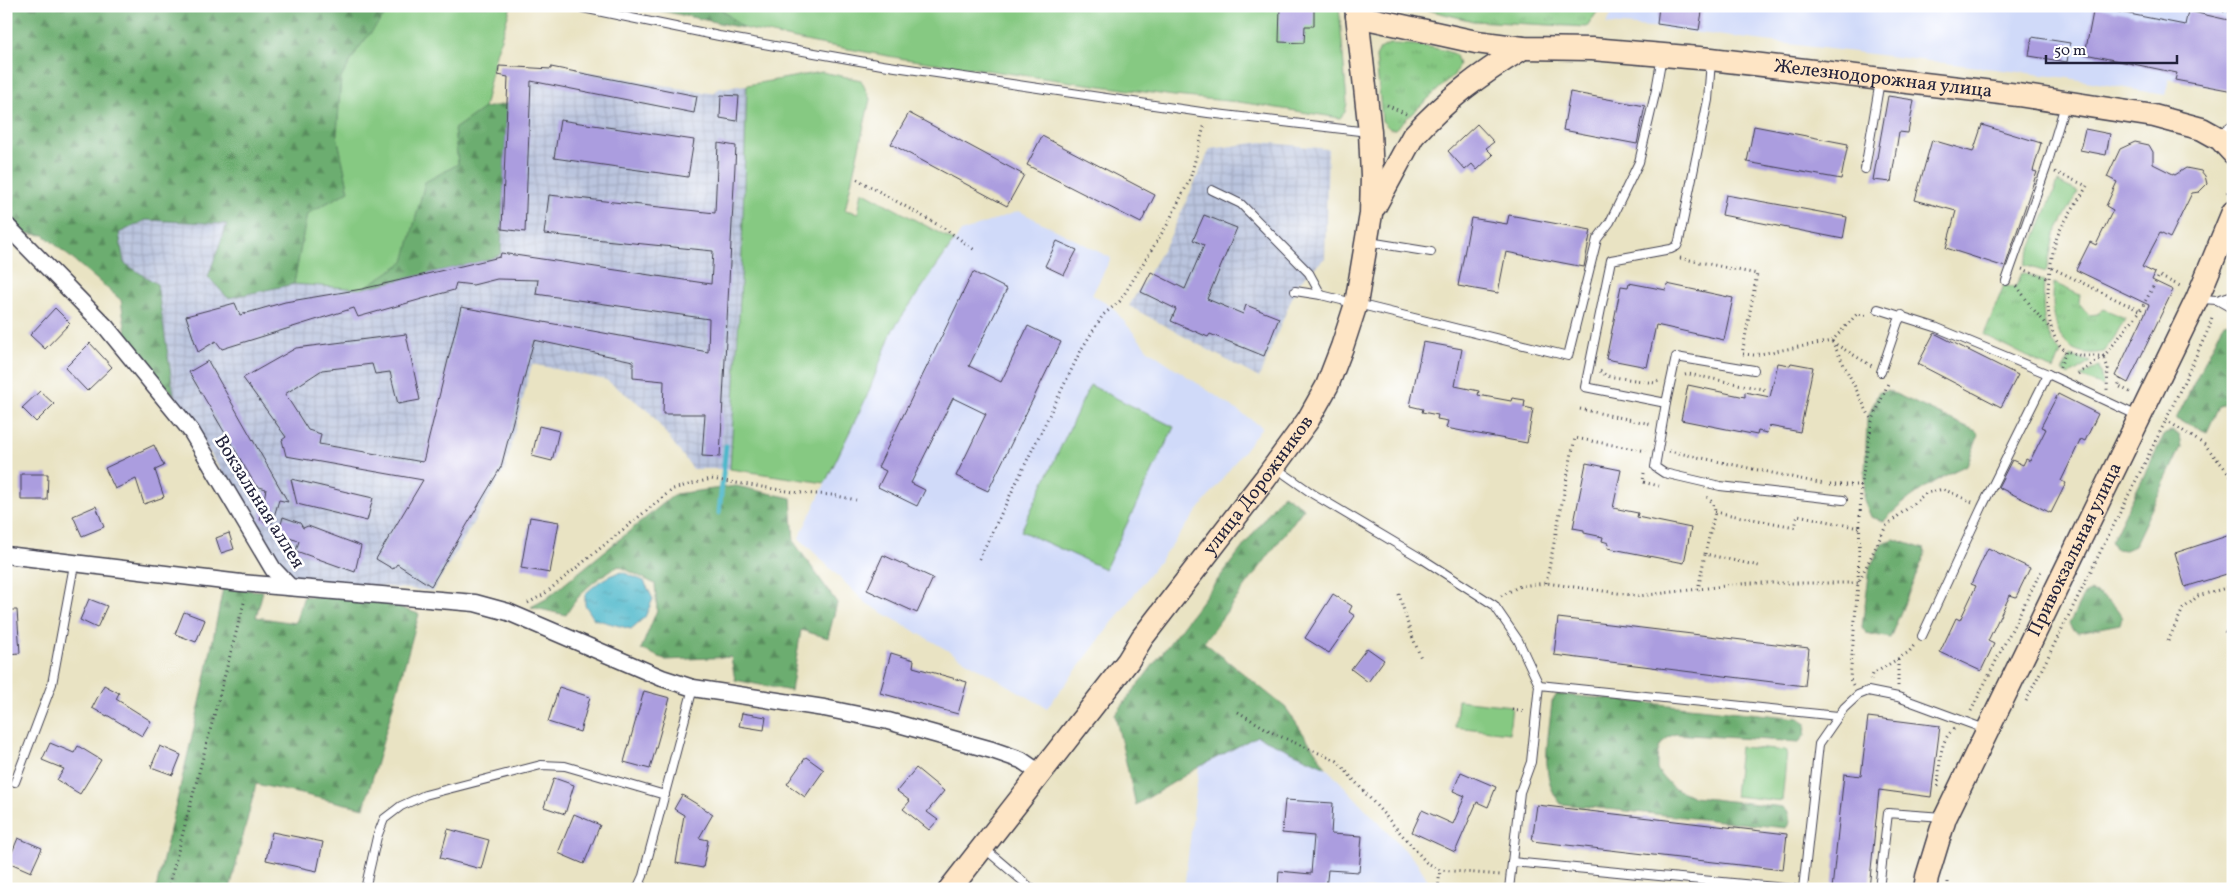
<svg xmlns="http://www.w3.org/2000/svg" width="2239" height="895" font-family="Vollkorn,serif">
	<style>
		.built { fill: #d0daf9 }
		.industrial { fill: url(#industrial-grid) }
		.grass { fill: url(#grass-tufts); stroke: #54765e }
		.forest { fill: url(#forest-firs); stroke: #476856 }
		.green { fill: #86c982; stroke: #54765e }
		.water { fill: url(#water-ripples); stroke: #386d83 }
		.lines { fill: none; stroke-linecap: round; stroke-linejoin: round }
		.stream { stroke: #4eb8cb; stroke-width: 5 }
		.building { fill: #ab9ddf }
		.lane-casing { stroke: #403f4f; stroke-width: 10 }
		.street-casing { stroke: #403f4f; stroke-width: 19 }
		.secondary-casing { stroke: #403f4f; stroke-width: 25 }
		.path { stroke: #403f4f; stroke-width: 3; stroke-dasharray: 1 4; stroke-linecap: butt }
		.lane { stroke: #fff; stroke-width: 8 }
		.street { stroke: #fff; stroke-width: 16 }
		.secondary { stroke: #fee5c5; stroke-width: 22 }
		.labels { text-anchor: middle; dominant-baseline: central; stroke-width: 5; stroke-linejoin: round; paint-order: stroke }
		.street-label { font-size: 19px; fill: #22223b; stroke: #fff }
	</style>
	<defs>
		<pattern id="industrial-grid" width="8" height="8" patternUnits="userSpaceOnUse" patternTransform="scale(1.25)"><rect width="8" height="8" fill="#bac4de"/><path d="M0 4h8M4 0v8" fill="none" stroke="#a0a8bf"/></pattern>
		<pattern id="grass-tufts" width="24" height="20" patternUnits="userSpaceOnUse" patternTransform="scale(1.25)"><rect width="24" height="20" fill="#86c982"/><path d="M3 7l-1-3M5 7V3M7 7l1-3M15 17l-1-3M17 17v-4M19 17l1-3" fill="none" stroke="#73ac71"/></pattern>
		<pattern id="forest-firs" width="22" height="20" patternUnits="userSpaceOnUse" patternTransform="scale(1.25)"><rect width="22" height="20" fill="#6cad70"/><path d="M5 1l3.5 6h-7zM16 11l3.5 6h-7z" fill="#588c5d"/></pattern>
		<pattern id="water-ripples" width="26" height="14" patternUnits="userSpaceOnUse" patternTransform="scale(1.25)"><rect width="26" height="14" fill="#4eb8cb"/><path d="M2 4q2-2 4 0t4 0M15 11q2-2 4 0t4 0" fill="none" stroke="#4095a6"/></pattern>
	</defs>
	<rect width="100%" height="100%" fill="#fff"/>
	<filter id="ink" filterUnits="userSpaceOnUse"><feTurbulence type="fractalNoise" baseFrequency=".02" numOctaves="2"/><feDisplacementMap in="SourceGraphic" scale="10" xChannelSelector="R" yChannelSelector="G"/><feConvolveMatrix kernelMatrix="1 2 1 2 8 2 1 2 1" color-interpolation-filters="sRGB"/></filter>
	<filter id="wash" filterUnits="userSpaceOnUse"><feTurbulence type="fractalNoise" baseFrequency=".0096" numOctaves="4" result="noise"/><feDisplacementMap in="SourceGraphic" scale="20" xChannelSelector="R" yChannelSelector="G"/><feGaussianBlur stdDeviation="1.12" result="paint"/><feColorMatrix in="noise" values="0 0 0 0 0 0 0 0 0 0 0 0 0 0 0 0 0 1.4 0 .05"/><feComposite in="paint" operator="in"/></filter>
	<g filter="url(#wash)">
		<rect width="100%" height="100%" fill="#e9e3c3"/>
		<g class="built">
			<path d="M1617,6H2233V91L2169,79L2165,95L2068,78L1650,27L1606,24Z"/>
			<path d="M1019,211L1111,258L1092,295L1112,307L1148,350L1262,427L1047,708L866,603L799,538L867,396L892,331L961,232Z"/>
			<path d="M1257,736L1326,767L1418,864L1433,889H1184L1199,767Z"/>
		</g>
		<g class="industrial">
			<path d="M552,65L700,92L713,93L720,88L747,85L741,282L730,469H693L648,410L606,380L532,364L505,469L433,591L295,579L279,565L174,395L157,284L124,263L119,233L146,220L227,224L209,277L228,298L294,284L362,289L487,260L501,254L508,67L538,68Z"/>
			<path d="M1262,142L1328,149L1325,258L1298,283L1259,378L1129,306L1169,239L1210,149Z"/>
		</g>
		<g class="grass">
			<path d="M1421,6H1601L1587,27L1473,21L1428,10Z"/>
			<path d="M1389,44C1410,44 1437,46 1456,55L1459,65L1454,75L1395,129H1390L1382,121L1376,57L1380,49Z"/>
			<path d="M2022,273L2044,280C2043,311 2040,328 2061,353L2054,370L1984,335L2004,285L2015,288Z"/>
			<path d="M2054,283L2080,295L2079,303L2089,315L2098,314L2104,309L2125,318L2114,338L2103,352C2057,361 2050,318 2054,283Z"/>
			<path d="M2070,356L2091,362L2070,375L2062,371Z"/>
			<path d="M2099,366L2103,386L2080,377Z"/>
		</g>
		<g class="forest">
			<path d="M6,6L392,7L358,49L341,78L337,135L349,191L307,214L294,284L228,298L208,277L227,224L146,220L119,233L124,263L157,284L174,395L127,340L121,300L44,235L21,233L6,216Z"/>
			<path d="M639,6H718L743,28Z"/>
			<path d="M507,104L501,254L487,260L362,289L404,261L425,182L458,164L454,129L484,108Z"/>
			<path d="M2233,321V402L2219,406L2207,432L2176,419L2224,323Z"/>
			<path d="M1887,390L1976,431L1979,434L1967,465C1937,478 1907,497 1884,521L1871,517L1864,500L1867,419L1878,393Z"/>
			<path d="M2172,431L2179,435L2181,447L2134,546L2125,550L2115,549L2111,542L2165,433Z"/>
			<path d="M736,486L791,498L794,542L837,603L828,638L801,630L791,691L735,680L731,657L666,660L641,649L657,610L655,584L619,566C594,580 581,590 566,615L531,607L546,599L675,494Z"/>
			<path d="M1283,494L1304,508L1204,642L1286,708L1326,767L1257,736L1199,767L1136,805L1115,715Z"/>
			<path d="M1894,539L1924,549L1925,554L1890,638L1866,633L1862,627L1870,568L1882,543Z"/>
			<path d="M223,588L263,591L256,617L295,623L304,596L374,599L419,614L364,808L256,784L230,889H156L203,690Z"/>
			<path d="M2090,591C2103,594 2116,606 2122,618L2120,624L2078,632L2072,629L2069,624L2084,594Z"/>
			<path d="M1557,694L1799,718L1806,723L1805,735L1799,742L1675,734C1657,742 1657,752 1657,770L1672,787L1694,797L1783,807L1788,812L1790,822L1786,828L1561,804C1538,777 1549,736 1552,702Z"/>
		</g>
		<g class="green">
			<path d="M392,6H511L496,54L484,108L454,129L458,164L425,182L404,262L362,289L294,284L307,214L349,191L337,135L341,78L358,49Z"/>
			<path d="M718,6H1339L1347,103L1345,112L1340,118L1239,102L1174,96L905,59L815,43L743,28Z"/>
			<path d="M822,72L861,80L870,99L845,210L858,213L862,191L954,241L892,331L867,396L825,483L730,469L741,282L747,85Z"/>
			<path d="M2058,182L2078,192L2054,236L2046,272L2024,265Z"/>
			<path d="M1090,385L1174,427L1105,569L1021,531Z"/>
			<path d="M1458,700L1512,706L1509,733L1455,727Z"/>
			<path d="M1740,747L1787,751L1782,801L1735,796Z"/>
		</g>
		<path class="water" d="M622,572L644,581L653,599L645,617L631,629L594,619L585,605V594C596,584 606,575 622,572Z"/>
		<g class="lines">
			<path class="stream" d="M719,513L726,446"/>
		</g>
		<g id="blocks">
			<g class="building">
				<path d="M1280,6L1314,8V26H1305L1304,43L1279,42Z"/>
				<path d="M1659,6H1703L1699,30L1657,24Z"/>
				<path d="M2094,7L2185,25L2188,11L2233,21V91L2175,80L2177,73L2085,54Z"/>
				<path d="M2032,37L2070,43L2067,62L2029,56Z"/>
				<path d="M499,66L551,69V67L697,96L694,113L531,81L525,232L502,229L508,77L498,75Z"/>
				<path d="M1570,92L1645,106L1637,144L1563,130Z"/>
				<path d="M721,95L739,96L737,121L720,118Z"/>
				<path d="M1888,96L1914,100L1908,133L1899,132L1891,182L1873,180Z"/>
				<path d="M909,113L1024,175L1007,206L891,144Z"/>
				<path d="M560,120L694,140L688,177L554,158Z"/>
				<path d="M1477,124L1494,142L1486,148L1493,155L1477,170L1472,164L1465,170L1448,151Z"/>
				<path d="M1982,125L2041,143L2033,171L2037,172L2005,267L1946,248L1956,211L1915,200L1932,140L1973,152Z"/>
				<path d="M1754,126L1848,144L1841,179L1747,162Z"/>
				<path d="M2085,129L2110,134L2106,155L2080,150Z"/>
				<path d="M1042,136L1155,195L1141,223L1027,165Z"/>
				<path d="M2135,142L2149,145L2153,152V164L2175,175L2186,168L2201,171L2205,176L2207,184L2199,192L2192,193L2170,238L2160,233L2142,267L2155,273L2152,280L2173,290L2128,383L2115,376L2149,305L2076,270L2090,242L2096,245L2113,210L2106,206L2117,182L2107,177L2120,149Z"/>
				<path d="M718,143L736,146L720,457L702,456L705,414H663L664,381L633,378V361L534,340L501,467L431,586L397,564L393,569L376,559L423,480L286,456L282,440L286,437L243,378L296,348L406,334L420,400L398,404L390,372L375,374L372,364L322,370L285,394L308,430L321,434L319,444L423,462L461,307L708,352L709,319L536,294L538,280L497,279L473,285L456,283L454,290L358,317L354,308L222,349L216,341L198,352L186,316L235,303L240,315L285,302L362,289L500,257L501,253L711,284L713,251L544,234L549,195L715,213Z"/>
				<path d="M1726,195L1847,217L1843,239L1722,215Z"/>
				<path d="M1204,215L1237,228L1207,299L1243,314L1246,305L1279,318L1264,356L1210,334L1208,337L1171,321L1176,309L1141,292L1151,272L1185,289L1204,245L1193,240Z"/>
				<path d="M1509,215L1591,230L1584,267L1506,252L1498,293L1458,286L1471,218L1507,224Z"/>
				<path d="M1057,241L1077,250L1064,275L1045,266Z"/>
				<path d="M973,272L1007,289L969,366L1001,382L1028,326L1061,342L988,491L956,476L986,414L953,398L911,483L925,490L917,506L878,487L886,471L878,467Z"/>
				<path d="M1629,283L1666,290L1667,284L1733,298L1724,340L1656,325L1647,367L1606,359L1621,286L1628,287Z"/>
				<path d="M55,308L70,323L45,349L30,335Z"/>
				<path d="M1934,333L2018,375L2001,407L1918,364Z"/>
				<path d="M1423,342L1462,349L1455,386L1479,391L1478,395L1511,401L1512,398L1525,400L1524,407L1533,409L1527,443L1446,428L1448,421L1437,419L1438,415L1422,412L1423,409L1410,406Z"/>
				<path d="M90,343L112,367L87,391L65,368Z"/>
				<path d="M208,361L288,502L279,500L272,523L260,520L266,489L256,486L189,372Z"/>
				<path d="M1778,363L1790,365L1791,363L1813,367L1800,432L1769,426L1767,433L1758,431L1757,435L1681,420L1688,385L1745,397V392L1770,397Z"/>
				<path d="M40,391L54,404L36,422L22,408Z"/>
				<path d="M2058,394L2098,414L2085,441L2081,439L2061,481L2066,483L2051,513L1998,487L2012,460L2023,465L2026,459L2030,461L2046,429L2041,427Z"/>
				<path d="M539,426L559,431L552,461L532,456Z"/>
				<path d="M154,445L164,466L155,470L164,497L144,504L136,479L115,489L105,468Z"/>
				<path d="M1586,463L1621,470L1613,508L1638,513L1637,517L1691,528L1684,563L1608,548L1609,543L1602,541L1603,537L1584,533V530L1573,528Z"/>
				<path d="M21,474H48L47,500H21Z"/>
				<path d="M291,479L373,498L367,521L297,504Z"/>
				<path d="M96,506L104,527L82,536L73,516Z"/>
				<path d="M283,517L300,523L303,528L308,526L361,546L355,572L296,551L299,541L278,535Z"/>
				<path d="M530,517L559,522L550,573L521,568Z"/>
				<path d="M229,533L234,549L221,553L216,538Z"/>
				<path d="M2233,534V572L2185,587L2175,553Z"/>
				<path d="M1988,548L2030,568L2016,597L2010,595L1988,641L1994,644L1981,671L1940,652L1956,618L1960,620L1976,586L1971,584Z"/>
				<path d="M883,555L933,578L917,613L867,590Z"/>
				<path d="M1333,594L1352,606L1349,612L1355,616L1329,653L1305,638Z"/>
				<path d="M89,599L107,606L97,628L80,620Z"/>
				<path d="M6,610H17L20,653L6,654Z"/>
				<path d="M184,612L205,620L196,642L175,634Z"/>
				<path d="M1558,618L1809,648L1805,686L1554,655Z"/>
				<path d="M1367,648L1384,660L1368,682L1351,669Z"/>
				<path d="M891,653L914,660L913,667L967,682L958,714L880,693Z"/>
				<path d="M104,685L119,693L116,699L151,721L142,736L107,715V716L92,708Z"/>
				<path d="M559,687L590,697L580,732L548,722Z"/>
				<path d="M644,691L670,698L650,769L624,762Z"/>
				<path d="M742,713L766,717L764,730L739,726Z"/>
				<path d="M1868,717L1940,726L1931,797L1879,790L1869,889H1832L1844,774L1861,776Z"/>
				<path d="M50,743L74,753L78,746L101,760L80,794L57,780L64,769L42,760Z"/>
				<path d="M160,746L181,755L173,775L151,767Z"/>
				<path d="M806,757L824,770L805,797L787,784Z"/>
				<path d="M916,768L944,791L927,812L938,820L929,830L903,809L910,801L897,791Z"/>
				<path d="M1461,772L1496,787L1488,807L1477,802L1455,852L1412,832L1422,810L1453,824L1465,796L1453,791Z"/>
				<path d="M554,778L574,785L565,814L544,807Z"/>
				<path d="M682,795L713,814L699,838L708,840L703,868L676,863L684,815L674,809Z"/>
				<path d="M1285,800L1333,803L1331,834L1362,836L1359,872L1328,870L1326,889H1278L1279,871L1311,874L1314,836L1282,833Z"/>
				<path d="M1537,805L1787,834L1783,870L1532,841Z"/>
				<path d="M574,814L600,825L584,864L558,853Z"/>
				<path d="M448,829L489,840L481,869L440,858Z"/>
				<path d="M272,832L323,842L317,871L266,860Z"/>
				<path d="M18,838L42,848L31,872L8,862Z"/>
			</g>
		</g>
	</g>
	<g filter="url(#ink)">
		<use href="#blocks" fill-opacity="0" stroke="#403f4f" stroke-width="1"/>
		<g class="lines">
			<g class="lane-casing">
				<g id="lane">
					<path d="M573,6L719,36L882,65L1208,113L1368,132"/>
					<path d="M1711,61L1708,100L1679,241L1677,246L1671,249L1611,260L1585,387L1666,403L1676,357L1754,370"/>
					<path d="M1865,169L1880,81"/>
					<path d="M1212,190L1241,204L1309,273L1321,295"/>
					<path d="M1369,242L1431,252"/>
					<path d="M2006,281L2046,168L2065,105"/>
					<path d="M1295,291L1321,295L1568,356L1597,239L1610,222L1639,162L1656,90L1662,56"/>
					<path d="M2201,299L2217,300L2233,295"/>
					<path d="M2217,300L2233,309"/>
					<path d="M1878,309L1935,327L2048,374"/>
					<path d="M1881,372L1898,322L1902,315"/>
					<path d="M1666,403L1655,467L1664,473L1720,486L1843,500"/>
					<path d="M1276,468L1313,494L1424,560L1494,605L1518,640L1539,685L1531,762L1520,792L1509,889"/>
					<path d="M1922,636L1982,507L2048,374L2138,416"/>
					<path d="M1539,685L1838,716"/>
					<path d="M15,782L52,684L74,565"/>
					<path d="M984,848L1032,889"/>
					<path d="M1512,862L1795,889"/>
					<path d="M365,889L377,837L384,819L401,806L425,795L541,765L565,766L665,795"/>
					<path d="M637,889L643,876L693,688"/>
					<path d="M1803,889L1819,744L1844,708L1858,695L1868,691L1898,697L1985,729"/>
					<path d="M1879,889L1888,813L1943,817"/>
				</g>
			</g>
			<g class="street-casing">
				<g id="street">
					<path d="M2220,139L2233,130"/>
					<path d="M6,225L106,327L191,431L273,569L290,587"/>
					<path d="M6,555L241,583L475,603L508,612L662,678L693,688L824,708L888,721L992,750L1021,760L1040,773"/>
				</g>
			</g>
			<g class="secondary-casing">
				<g id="secondary">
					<path id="s1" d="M1357,16L1476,42L1523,48L1592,49L1711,59L2018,95L2154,116L2202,129L2220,139L2233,153"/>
					<path d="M1375,206L1413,136C1448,98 1479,75 1523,48"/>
					<path id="s2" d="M950,889L1128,661L1142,638L1265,479L1308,420L1327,386L1342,347L1356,304L1371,214L1372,176L1370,132L1356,6"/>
					<path id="s3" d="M1925,889L1927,877L1945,818L2197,299L2233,212"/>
				</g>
			</g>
			<g class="path">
				<path d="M2204,6L2233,13"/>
				<path d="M1387,105L1406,114"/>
				<path d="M2055,172L2087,186C2079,200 2060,226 2056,240C2048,268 2039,333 2066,351"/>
				<path d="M857,179L947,230L976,251"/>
				<path d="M2227,193L2233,186"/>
				<path d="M1680,258L1757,274L1742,354"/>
				<path d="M2052,268L2140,311"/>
				<path d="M2022,269L2050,279"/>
				<path d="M2017,286L2033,309L2050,328"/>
				<path d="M1832,341L1872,421"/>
				<path d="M1832,342L1872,366"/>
				<path d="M1743,354L1754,355L1832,341L1857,314L1869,316"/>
				<path d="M2060,367L2066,351L2082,356H2104L2140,311L2159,276L2180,286"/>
				<path d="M1600,371L1607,376L1655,383L1658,381"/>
				<path d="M2078,374L2104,356L2108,369L2107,390"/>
				<path d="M1685,375L1689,374L1767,390"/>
				<path d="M2121,379L2118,386L2130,392"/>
				<path d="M1580,409L1651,424"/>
				<path d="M2166,420L2205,445L2233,478"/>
				<path d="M2233,425L2227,436L2233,457"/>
				<path d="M1669,451L1824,484"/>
				<path d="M1644,473L1643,482L1659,486"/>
				<path d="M1830,485H1861"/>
				<path d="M1707,497L1714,504L1715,512L1705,554L1759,566"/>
				<path d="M1715,512L1795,527L1798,515L1859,528"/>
				<path d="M979,559L1081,350L1103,315L1120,301L1167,225L1190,179L1205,123"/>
				<path d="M1546,583L1575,438L1646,451"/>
				<path d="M1698,590L1705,554"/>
				<path d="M1399,594L1410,631L1421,658"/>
				<path d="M1501,596L1520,586L1546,583L1639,596L1750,583H1858L1886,526L1926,493L1943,489L1972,502"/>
				<path d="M528,603L543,595L673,489L711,479L800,493L832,495L856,500"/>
				<path d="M2225,631L2233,642"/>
				<path d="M2168,641L2183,609L2198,596L2233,586"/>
				<path d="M1871,680L1873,674L1909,652L1915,644"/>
				<path d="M1853,685L1850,679L1858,583L1861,485L1872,422L1889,381"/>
				<path d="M1898,686V660"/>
				<path d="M2026,701L2166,420L2209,328L2212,317"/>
				<path d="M1512,710L1526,712"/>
				<path d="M1971,711L2041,571"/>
				<path d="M1238,712L1275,734L1337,761L1426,862L1440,870L1500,875"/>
				<path d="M1938,786C1940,767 1938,741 1954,729"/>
				<path d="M1948,882V889"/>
				<path d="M168,889L245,599"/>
				<path d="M1438,889L1440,870"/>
			</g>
			<use href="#lane" class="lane"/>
			<use href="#street" class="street"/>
			<use href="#secondary" class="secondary"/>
		</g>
	</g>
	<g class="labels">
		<g class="street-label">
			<text stroke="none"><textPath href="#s1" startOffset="531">Железнодорожная улица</textPath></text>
			<text stroke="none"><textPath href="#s2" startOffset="508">улица Дорожников</textPath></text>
			<text transform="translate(259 502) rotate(58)">Вокзальная аллея</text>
			<text stroke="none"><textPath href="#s3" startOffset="372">Привокзальная улица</textPath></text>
		</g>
	</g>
	<rect width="2239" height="895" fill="none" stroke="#fff" stroke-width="25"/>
	<path d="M2046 55v8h131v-8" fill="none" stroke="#22223b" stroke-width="2.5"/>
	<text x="2054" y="55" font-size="15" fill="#22223b" stroke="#ffffff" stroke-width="4" paint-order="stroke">50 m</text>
</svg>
